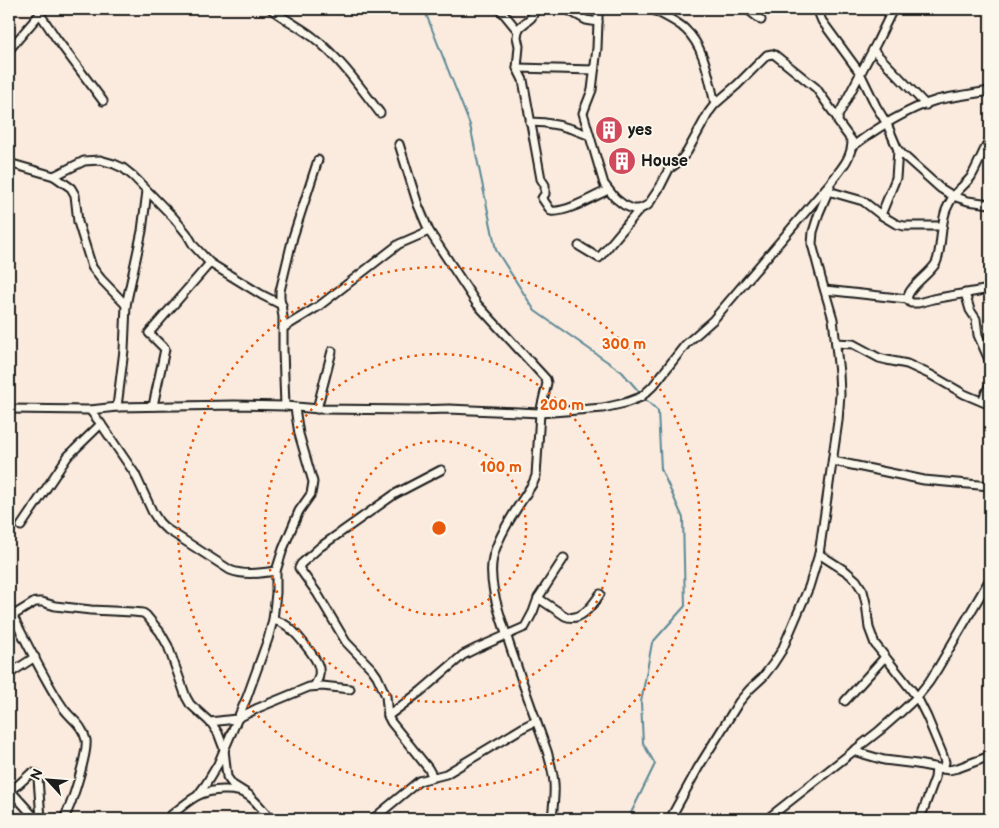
<svg xmlns="http://www.w3.org/2000/svg" width="999" height="828" font-family="'Balsamiq Sans',sans-serif">
	<style>
		.lines { fill: none; stroke-linecap: round; stroke-linejoin: round }
		.stream { stroke: #5c8896; stroke-width: 2 }
		.minor-casing { stroke: #1c1c1c; stroke-width: 11 }
		.minor { stroke: #fbf7ec; stroke-width: 7 }
		.ring { fill: none; stroke: #e8590c; stroke-width: 2.5; stroke-dasharray: 2.5 5 }
		.labels { text-anchor: middle; dominant-baseline: central; stroke-width: 4; stroke-linejoin: round; paint-order: stroke }
		.poi-label { font-size: 16px; font-weight: bold; fill: #1c1c1c; stroke: #fbf7ec; text-anchor: start }
		.centre { fill: #e8590c; stroke: #fbf7ec; stroke-width: 2.5 }
		.ring-label { font-size: 15px; text-anchor: middle; font-weight: bold; fill: #e8590c; stroke: #fbf7ec; stroke-width: 4; stroke-linejoin: round; paint-order: stroke }
	</style>
	<rect width="100%" height="100%" fill="#faebde"/>
	<filter id="ink" filterUnits="userSpaceOnUse"><feTurbulence type="fractalNoise" baseFrequency=".02" numOctaves="2"/><feDisplacementMap in="SourceGraphic" scale="10" xChannelSelector="R" yChannelSelector="G"/><feConvolveMatrix kernelMatrix="1 2 1 2 8 2 1 2 1" color-interpolation-filters="sRGB"/></filter>
	<g filter="url(#ink)">
		<g class="lines">
			<g class="stream">
				<path d="M424,9L470,125L496,250L535,311L622,372L641,394"/>
				<path d="M629,819L631,813L655,764L643,743L641,702L652,643L685,606L683,518L661,469L658,411L644,398"/>
			</g>
			<g class="minor-casing">
				<g id="minor">
					<path d="M271,9C284,19 300,27 313,37C340,58 360,87 380,113"/>
					<path d="M500,9L518,31"/>
					<path d="M536,9L531,18L520,27L518,31L517,37L519,46L517,68L523,80L541,179L545,185V194L542,198L551,211C566,213 593,197 608,190"/>
					<path d="M566,9L586,20L598,22"/>
					<path d="M598,9V22L597,48L592,90L583,113L604,184L615,198L624,205L633,209H640L648,205L660,187L669,169L680,161L687,152L709,112L715,104L737,85L767,55L772,54L775,55L816,88L838,119"/>
					<path d="M652,9C662,15 677,21 685,29C705,47 709,79 715,104"/>
					<path d="M747,9L761,20"/>
					<path d="M817,9L822,21L860,73L876,106L887,124L898,150L902,154L940,188L953,196L968,201L990,204"/>
					<path d="M40,14L56,38L103,101"/>
					<path d="M9,50L44,9"/>
					<path d="M873,50L926,105"/>
					<path d="M517,68L594,70"/>
					<path d="M530,122C551,122 569,127 588,135"/>
					<path d="M399,144L418,205L429,231L477,304L546,379L547,383L540,413L536,476L533,483C520,504 499,533 493,557C487,584 501,617 509,643C521,679 534,715 547,751C550,761 553,772 554,783C555,795 553,807 552,819"/>
					<path d="M852,147C875,129 909,108 937,100C954,96 973,94 990,91"/>
					<path d="M9,163L54,176L71,188L75,195L78,222L92,267L101,279L126,305"/>
					<path d="M54,176L84,161L100,160L114,164L123,168L133,176L174,218L187,234L194,246L210,263L262,295L282,305"/>
					<path d="M828,191L863,201L881,215L896,224L904,226H942"/>
					<path d="M881,215L896,178L898,150"/>
					<path d="M579,246L599,258L640,209"/>
					<path d="M825,290L907,299L911,303H918L933,299L984,290H990"/>
					<path d="M965,293L970,310L976,319L978,335L990,362"/>
					<path d="M907,299C909,286 929,275 936,263C942,250 940,226 946,210C948,206 950,201 953,197C958,189 966,184 971,177C978,165 983,151 990,139"/>
					<path d="M283,328L319,306L399,244L429,231"/>
					<path d="M836,343L853,344L879,358L887,360L907,364L931,375L964,394L990,405"/>
					<path d="M982,401L990,384"/>
					<path d="M153,406L165,349L149,333L210,263"/>
					<path d="M285,406L283,350V317L280,298V291L293,237L318,160"/>
					<path d="M117,407L124,350L126,305L142,231L147,191"/>
					<path d="M9,409L90,410L117,407L234,405L285,406L319,409L416,410L449,409L540,413L603,408L625,403L641,397L653,386L686,344L713,320L831,182C841,169 852,158 852,141L838,122V116L877,42L893,9"/>
					<path d="M317,409L332,351"/>
					<path d="M90,410L101,424L135,474L152,511L159,522L165,528L230,570C245,576 260,573 276,571"/>
					<path d="M833,461L924,480L990,486"/>
					<path d="M21,526L68,456L101,424"/>
					<path d="M819,554L847,572L856,580L863,591L866,603L869,628L875,644L917,697L927,717L942,753L945,762L943,769"/>
					<path d="M538,598L565,616C580,623 593,605 600,594"/>
					<path d="M9,609C25,639 40,671 58,700C60,703 62,706 64,709C73,721 82,724 86,740C88,752 71,809 63,819"/>
					<path d="M12,616L35,602H42L55,606L91,610L133,612L143,613L146,615L160,632L168,646L186,697L190,704L212,724L218,733L224,749L227,777L233,785L249,795"/>
					<path d="M273,620C276,621 281,622 284,624C294,629 317,658 319,668C320,674 318,681 314,686"/>
					<path d="M9,674L35,657"/>
					<path d="M845,701L885,657"/>
					<path d="M388,716L421,691L463,655L477,648L525,627L533,612L538,598L564,558"/>
					<path d="M210,722L236,719L258,708L309,687L322,686L350,689"/>
					<path d="M853,751L884,760L917,764L949,770L958,768L990,756"/>
					<path d="M433,777L428,768L391,722L388,716L386,696L377,676L372,669L346,642L317,593L299,568L301,564L320,547L395,494L441,470"/>
					<path d="M10,790L36,819"/>
					<path d="M9,791L19,784L30,774L32,773L36,774L38,778L41,819"/>
					<path d="M198,795L206,784L218,764L247,697L268,639L273,620L276,593V571L283,549L299,511L311,494L313,482L299,434L295,408"/>
					<path d="M166,819C176,812 186,802 197,796C210,789 237,787 249,796C257,802 264,811 270,819"/>
					<path d="M373,819L419,781L446,774L524,727L536,721"/>
					<path d="M670,819L698,768L739,702L750,689L763,677L773,664L782,650L809,587L819,554L838,421L840,394L839,373L833,319L821,278L812,244L813,232L819,213L830,187"/>
					<path d="M767,819L879,731L902,711L917,697L929,682L938,668L990,579"/>
					<path d="M920,819L935,778L936,768"/>
				</g>
			</g>
			<use href="#minor" class="minor"/>
		</g>
	</g>
	<g class="ring">
		<circle cx="439" cy="528" r="87"/>
		<circle cx="439" cy="528" r="174"/>
		<circle cx="439" cy="528" r="261"/>
	</g>
	<defs>
		<g id="building-disc" transform="scale(1.4375)"><circle r="9.5" fill="#d1495b" stroke="#fbf7ec"/><path d="M-4-6H4V6H1V3H-1V6H-4ZM-2.5-4.3h1.7v1.8h-1.7ZM.8-4.3h1.7v1.8H.8ZM-2.5-1h1.7V.8h-1.7ZM.8-1h1.7V.8H.8Z" fill="#fff"/></g>
	</defs>
	<g fill-rule="evenodd">
		<use href="#building-disc" x="609" y="130"/>
		<use href="#building-disc" x="622" y="161"/>
	</g>
	<g class="labels">
		<g class="poi-label">
			<text x="628" y="130">yes</text>
			<text x="641" y="161">House</text>
		</g>
	</g>
	<circle cx="439" cy="528" r="8" class="centre"/>
	<g class="ring-label">
		<text x="624" y="349">300 m</text>
		<text x="562" y="410">200 m</text>
		<text x="501" y="472">100 m</text>
	</g>
	<rect width="999" height="828" fill="none" stroke="#fbf7ec" stroke-width="30"/>
	<rect x="15" y="15" width="969" height="798" fill="none" stroke="#1c1c1c" stroke-width="2" filter="url(#ink)"/>
	<g transform="translate(48 780) rotate(296)" stroke="#fbf7ec" stroke-width="4" paint-order="stroke">
	<path d="M0-4L9 19L0 12L-9 19Z" fill="#1c1c1c"/>
	<text y="-8" font-size="14" font-weight="bold" text-anchor="middle" fill="#1c1c1c">N</text>
	</g>
</svg>
